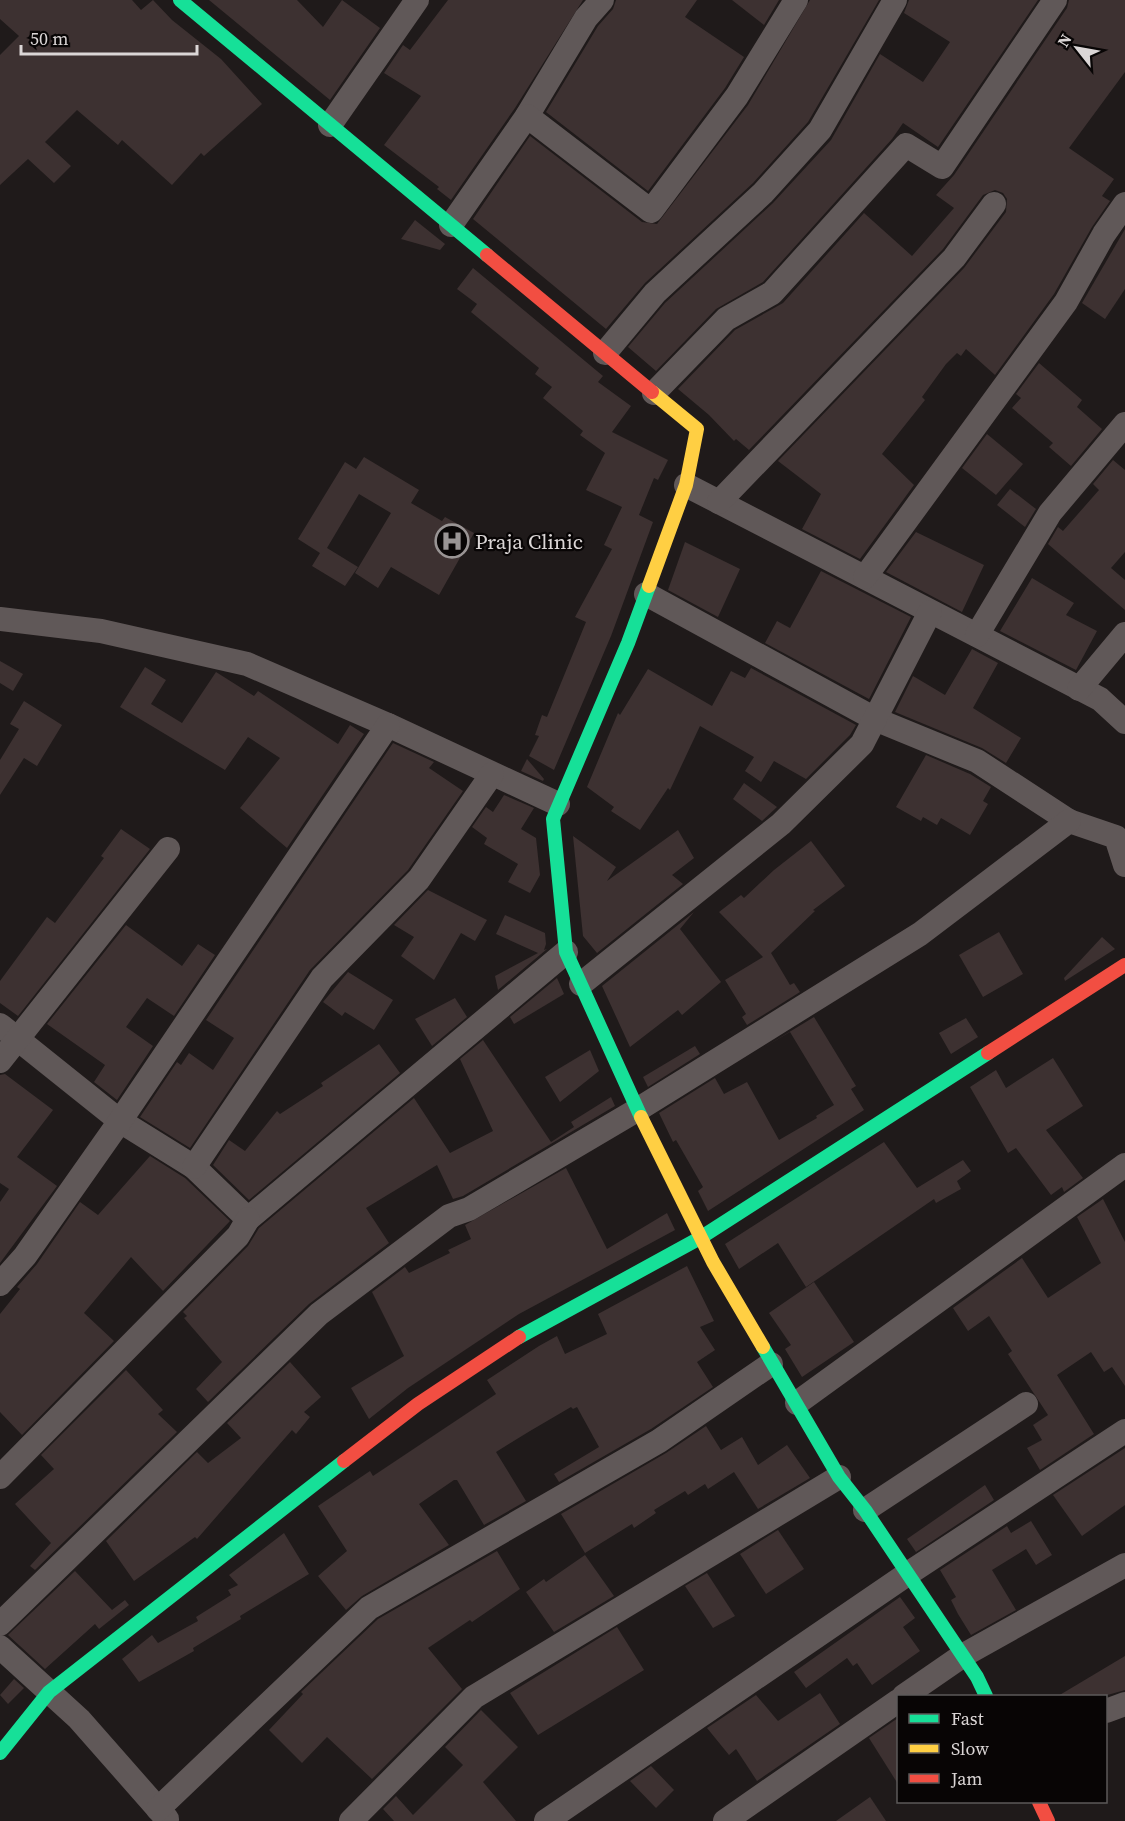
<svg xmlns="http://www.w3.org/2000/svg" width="1125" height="1821" font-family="'Source Serif 4',serif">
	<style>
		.building { fill: #3d3131 }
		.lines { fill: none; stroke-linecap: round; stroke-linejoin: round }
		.street { stroke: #605858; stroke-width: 24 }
		.fast { stroke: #16e098; stroke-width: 14 }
		.slow { stroke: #ffcf43; stroke-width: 14 }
		.jam { stroke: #f24e42; stroke-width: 14 }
		.labels { text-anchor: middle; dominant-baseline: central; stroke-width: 4.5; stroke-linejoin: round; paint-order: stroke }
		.poi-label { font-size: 21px; fill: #dbd6d6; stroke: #080505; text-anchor: start }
	</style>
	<rect width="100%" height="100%" fill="#1f1a1a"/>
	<g class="building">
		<path d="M0,0H132L141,10L153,0L172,20L221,59L262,104L204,156L201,153L172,185L122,140L118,145L77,110L45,142L71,166L54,183L28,159L0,185V55L19,36L0,19Z"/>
		<path d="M209,0H297L323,27L342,0L380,28L330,100Z"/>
		<path d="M448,0H583L515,108L451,200L437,189L439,187L384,145L421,96L384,73L403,45L410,50Z"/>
		<path d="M616,0H697L685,17L744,57L725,88L648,191L546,112L598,26L613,9Z"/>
		<path d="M732,0H779L764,25Z"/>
		<path d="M810,0H879L808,122L753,183L645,283L606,329L473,219L530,136L642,222L657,224L748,105Z"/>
		<path d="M909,0H1038L938,147L903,123L892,139L763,282L716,309L656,371L628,347L665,303L773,203L831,140L880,54L923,82L950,42L904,13Z"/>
		<path d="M1069,0H1125V72L1069,148L1114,179L1102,196L1110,201L1092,227L1054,294L995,375L966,349L961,356L957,353L946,364L922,397L925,400L882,454L914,485L860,559L802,529L821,494L778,461L964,268L1006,212L1007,199L1003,193L995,190L983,195L943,249L749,450L736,439L734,441L709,415L678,389L735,330L783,303L864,213L912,256L954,208L936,195L954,175L1067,8Z"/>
		<path d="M415,220L445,244L440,250L401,239Z"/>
		<path d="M1125,229V289L1105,319L1082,303Z"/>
		<path d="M473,268L603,376L598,382L631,406L612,432L668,460L658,480L654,478L639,515L653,522L611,636L554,770L529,756L539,736L535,735L542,715L547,717L586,622L575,617L612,549L604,545L622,507L586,490L605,453L580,435L583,431L543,398L552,387L535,374L539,368L471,312L477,304L457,289Z"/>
		<path d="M1039,363L1082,400L1077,407L1102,429L1071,466L1049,447L1053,443L1012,408L1021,398L1016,394Z"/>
		<path d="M987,434L1023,464L996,495L962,468Z"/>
		<path d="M364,457L419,490L411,503L442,521L445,517L474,533L439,595L391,567L378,588L355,573L391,513L359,494L327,548L358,567L345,586L312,566L320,553L298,539L345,462L356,469Z"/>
		<path d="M1113,460L1125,470V552L1111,568L1125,580V610L1048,544L1058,527L1063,531L1099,490L1093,484Z"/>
		<path d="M1010,489L1036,509L1025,527L997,505Z"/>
		<path d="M916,532L984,565L962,612L886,572Z"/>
		<path d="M685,542L740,569L718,617L668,590Z"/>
		<path d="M821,571L911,617L869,699L765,643L777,621L790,628Z"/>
		<path d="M1032,578L1074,603L1066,615L1097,631L1076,670L1000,631Z"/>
		<path d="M972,649L998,663L973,708L1021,738L1006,763L982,748L895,712L913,676L945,695Z"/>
		<path d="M0,661L23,674L13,691L0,683Z"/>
		<path d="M145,667L166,680L151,704L182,723L216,672L254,696L258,691L338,744L350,725L364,734L287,848L240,808L280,758L248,737L225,770L120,707Z"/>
		<path d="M751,668L856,725L850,735L806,779L774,761L761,782L745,771L754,757L700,726L670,790L668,788L640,830L611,811L614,807L587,787L618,713L620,715L648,669L712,706L731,671L745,678Z"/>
		<path d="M24,701L62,725L37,766L24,758L0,795V760L19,729L10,724Z"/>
		<path d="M393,743L434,762L429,768L463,791L408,870L310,970L190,1148L140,1117L177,1062L181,1065L189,1053L213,1070L234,1038L206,1020Z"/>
		<path d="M926,755L970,774L991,787L983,801L988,804L970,835L941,818L937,825L923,817L921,821L896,807Z"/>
		<path d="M527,759L544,779L543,781L521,771Z"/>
		<path d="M744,783L777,807L762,821L733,799Z"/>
		<path d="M504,795L534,808L521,829L536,838L540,875L530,893L508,882L518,864L484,844L487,838L472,827L486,807L493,812Z"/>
		<path d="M121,829L150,849L18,1016L0,1003V981L47,917L55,923L104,858L101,856Z"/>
		<path d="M678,830L694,858L672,875L683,884L597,953L583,936L573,836L616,867L607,881Z"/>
		<path d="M811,841L845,886L813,910L815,911L771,953L790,985L794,983L800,992L747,1025L742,1017L746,1014L725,980L763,957L719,912L741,895L744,898L774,870Z"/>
		<path d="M428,890L487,920L475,941L461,933L434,980L401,956L414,937L394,925Z"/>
		<path d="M694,912L680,929L721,982L682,1015L678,1010L630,1047L602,986Z"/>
		<path d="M505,915L545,933L546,944L544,950L547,949L498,990L495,976L538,953L496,934Z"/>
		<path d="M126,925L182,966L198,944L215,955L174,1016L147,998L126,1027L153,1046L117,1100L94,1082L105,1065L47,1024Z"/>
		<path d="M999,932L1023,974L983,997L959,955Z"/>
		<path d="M1102,937L1115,949L1065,981L1064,978Z"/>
		<path d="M348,972L393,1000L374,1030L345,1012L342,1016L323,1002Z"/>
		<path d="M557,978L564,994L514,1024L510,1017Z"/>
		<path d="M455,998L467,1017L432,1046L415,1019Z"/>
		<path d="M814,1017L856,1086L851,1089L864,1110L708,1211L698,1191L703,1187L676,1140L673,1142L659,1113L715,1078L724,1094L747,1082L779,1140L817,1118L816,1116L834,1105L790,1032L763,1048Z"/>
		<path d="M966,1018L978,1037L951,1054L939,1033Z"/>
		<path d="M483,1040L551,1142L574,1127L571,1122L611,1097L615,1106L463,1196L453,1199L437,1165L366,1208L389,1243L309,1304L208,1402L196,1389L222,1362L184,1318L187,1316L183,1312L248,1246L259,1228L414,1098L450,1153L493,1131L460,1059Z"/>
		<path d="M379,1044L400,1073L249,1200L213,1165L229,1140L245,1151L277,1111L280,1114L323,1086L321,1083Z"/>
		<path d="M695,1046L700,1054L648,1087L643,1077Z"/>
		<path d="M590,1050L599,1071L560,1102L545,1077Z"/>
		<path d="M1053,1058L1083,1106L1046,1130L1083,1178L1064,1192L1062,1187L1051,1195L1016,1148L1008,1153L970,1087L996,1070L1006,1088Z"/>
		<path d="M5,1074L53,1110L17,1157L57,1186L0,1263V1202L9,1189L0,1183V1075Z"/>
		<path d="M884,1142L917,1188L963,1160L971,1171L957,1181L961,1189L936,1203L934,1199L806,1287L778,1243L739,1269L725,1244Z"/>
		<path d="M150,1156L185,1178L230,1221L163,1291L131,1257L84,1313L114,1341L22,1435L0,1412V1314L20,1289L17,1287L37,1264L80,1202L98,1215Z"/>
		<path d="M566,1168L607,1249L667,1213L675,1230L519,1314L408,1388L369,1419L351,1388L404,1356L372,1292L405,1267L409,1273L450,1253L448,1250L471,1239L465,1225Z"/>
		<path d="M1103,1199L1125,1242V1386L1112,1367L1104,1372L1091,1352L1057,1375L1094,1434L1040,1470L1027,1448L1042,1440L1033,1425L1048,1415L1008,1354L1012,1351L989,1316L968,1331L953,1308L1022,1258L1048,1298L1101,1263L1077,1217Z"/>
		<path d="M687,1266L714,1321L700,1327L715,1350L697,1362L713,1387L651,1429L559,1482L554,1474L599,1447L577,1407L573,1409L571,1407L530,1431L496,1452L526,1501L484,1525L457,1480H454L419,1504L449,1545L362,1596L346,1610L318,1576L347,1551L318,1506L370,1471L373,1476L496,1394L487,1380L539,1346L557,1336L565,1354L607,1334L598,1314Z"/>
		<path d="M814,1282L854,1342L802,1377L785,1349L791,1345L769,1313Z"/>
		<path d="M290,1362L321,1397L304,1412L310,1417L296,1434L292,1430L197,1539L195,1537L134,1581L106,1541L197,1452L208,1463L241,1438L227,1423Z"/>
		<path d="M126,1370L163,1410L158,1414L177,1432L35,1570L30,1566L51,1543L15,1504L54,1469L41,1455Z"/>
		<path d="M706,1426L721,1450L742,1437L758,1465L787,1445L810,1478L758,1509L734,1472L708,1489L705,1484L688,1495L685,1491L654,1510L656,1513L634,1528L632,1524L585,1553L561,1514L666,1453Z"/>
		<path d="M1125,1448V1505L1082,1536L1053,1495Z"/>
		<path d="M985,1485L994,1500L916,1552L907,1539Z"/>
		<path d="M1031,1521L1052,1555L1036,1565L1026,1549L992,1570L1016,1610L971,1635L958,1614L951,1600L956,1597L940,1570L1007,1526L1011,1533Z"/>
		<path d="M778,1530L804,1569L766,1594L740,1554Z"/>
		<path d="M284,1533L309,1574L240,1616L241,1619L193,1648L194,1651L139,1682L122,1659L152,1635L158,1643L198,1621L196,1617L231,1595L228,1590L238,1585L229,1575Z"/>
		<path d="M497,1551L520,1589L472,1622L470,1620L428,1648L462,1689L372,1779L327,1737L302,1763L269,1730L303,1694L301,1692L378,1619Z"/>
		<path d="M585,1555L614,1596L554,1632L526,1592L544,1579L546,1582Z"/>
		<path d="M75,1571L112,1610L125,1600L129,1605L99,1629L95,1624L45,1669L8,1635Z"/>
		<path d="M707,1573L735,1616L713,1628L685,1586Z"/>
		<path d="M900,1597L915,1618L903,1627L920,1651L872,1685L857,1663L853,1666L847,1658L806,1688L794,1672Z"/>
		<path d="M617,1627L644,1670L538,1735L510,1693Z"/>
		<path d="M1125,1656V1690L1104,1696H1058Z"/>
		<path d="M14,1679L24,1688L8,1704L0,1695Z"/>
		<path d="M820,1693L840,1724L757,1781L736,1749L729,1755L707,1728L756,1695L778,1721Z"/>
		<path d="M481,1710L518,1747L483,1782L516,1821H394L383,1809L396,1796L413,1815L463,1765L445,1747Z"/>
		<path d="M898,1718V1784L869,1738Z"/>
		<path d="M651,1766L674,1790L656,1808L630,1781Z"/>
		<path d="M870,1797L886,1821H836Z"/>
	</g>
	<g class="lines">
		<g class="street">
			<path d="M527,116L586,18L602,0"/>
			<path d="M330,125L417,0"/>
			<path d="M451,225L527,116L651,211L737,96L796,0"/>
			<path d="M605,353L655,293L763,193L820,130L895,0"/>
			<path d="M654,393L726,319L772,293L906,145L942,167L1055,0"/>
			<path d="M686,485L1100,699L1125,722"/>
			<path d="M719,502L954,258L994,204"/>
			<path d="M865,577L1066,302L1104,234L1125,204"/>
			<path d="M646,594L877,720L977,761L1069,821L1116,837L1125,865"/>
			<path d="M0,619L101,631L247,664L388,725L558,804"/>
			<path d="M977,635L1050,513L1125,424"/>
			<path d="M1079,689L1125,634"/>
			<path d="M581,984L781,824L862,744L930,612"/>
			<path d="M0,1025L120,1121L194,1167L248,1219L566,952"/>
			<path d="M0,1061L168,849"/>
			<path d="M194,1167L322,978L419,879L492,774"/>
			<path d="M0,1284L25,1256L120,1121L388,725"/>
			<path d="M797,1403L1125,1165"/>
			<path d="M0,1477L238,1236L248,1219"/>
			<path d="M865,1510L1026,1404"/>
			<path d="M0,1624L319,1314L449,1216L469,1209L637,1110L920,934L1069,821"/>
			<path d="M0,1647L79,1719L167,1819"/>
			<path d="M904,1696L962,1656L1125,1565"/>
			<path d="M1106,1711L1125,1704"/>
			<path d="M158,1809L369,1608L659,1441L771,1364"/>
			<path d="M351,1821L474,1697L839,1477"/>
			<path d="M546,1821L906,1575L1125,1431"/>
			<path d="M725,1821L898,1701"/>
		</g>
		<g class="fast">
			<path d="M180,0L487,255"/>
			<path d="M641,1117L566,952L553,819L628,643L649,586"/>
			<path d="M519,1337L700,1238L988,1053"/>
			<path d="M763,1347L839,1477L865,1510L977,1677L986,1696"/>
			<path d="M0,1753L49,1692L344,1461"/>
		</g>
		<g class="slow">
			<path d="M649,586L686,485L697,429L652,392"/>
			<path d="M641,1117L713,1262L763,1347"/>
		</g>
		<g class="jam">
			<path d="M487,255L652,392"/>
			<path d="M988,1053L1125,965"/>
			<path d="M344,1461L418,1404L519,1337"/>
			<path d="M1039,1802L1048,1821"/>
		</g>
	</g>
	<defs>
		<g id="hospital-ring" transform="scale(1.725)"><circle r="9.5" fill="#080505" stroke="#999494" stroke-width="1.5"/><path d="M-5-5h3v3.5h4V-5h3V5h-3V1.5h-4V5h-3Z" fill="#999494"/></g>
	</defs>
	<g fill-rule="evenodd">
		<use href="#hospital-ring" x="452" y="541"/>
	</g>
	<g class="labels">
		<g class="poi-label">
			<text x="475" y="541">Praja Clinic</text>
		</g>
	</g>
	<rect x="897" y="1695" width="210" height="108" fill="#080505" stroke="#5c5959" stroke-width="1.5"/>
	<rect x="909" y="1714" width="30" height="9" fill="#16e098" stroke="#5c5959" stroke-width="1.5"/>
	<text x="951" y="1725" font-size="18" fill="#dbd6d6">Fast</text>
	<rect x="909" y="1744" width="30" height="9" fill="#ffcf43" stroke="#5c5959" stroke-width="1.5"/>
	<text x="951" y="1755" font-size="18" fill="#dbd6d6">Slow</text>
	<rect x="909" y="1774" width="30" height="9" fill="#f24e42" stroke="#5c5959" stroke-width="1.5"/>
	<text x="951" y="1785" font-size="18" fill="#dbd6d6">Jam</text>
	<g transform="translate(1077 48) rotate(301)" stroke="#080505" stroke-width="4.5" paint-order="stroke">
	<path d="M0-4.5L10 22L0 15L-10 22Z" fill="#dbd6d6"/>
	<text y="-9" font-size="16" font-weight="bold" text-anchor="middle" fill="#dbd6d6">N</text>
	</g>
	<path d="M21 45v9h176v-9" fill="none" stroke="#dbd6d6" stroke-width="3"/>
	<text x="30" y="45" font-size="18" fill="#dbd6d6" stroke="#080505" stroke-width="4.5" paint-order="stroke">50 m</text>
</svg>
